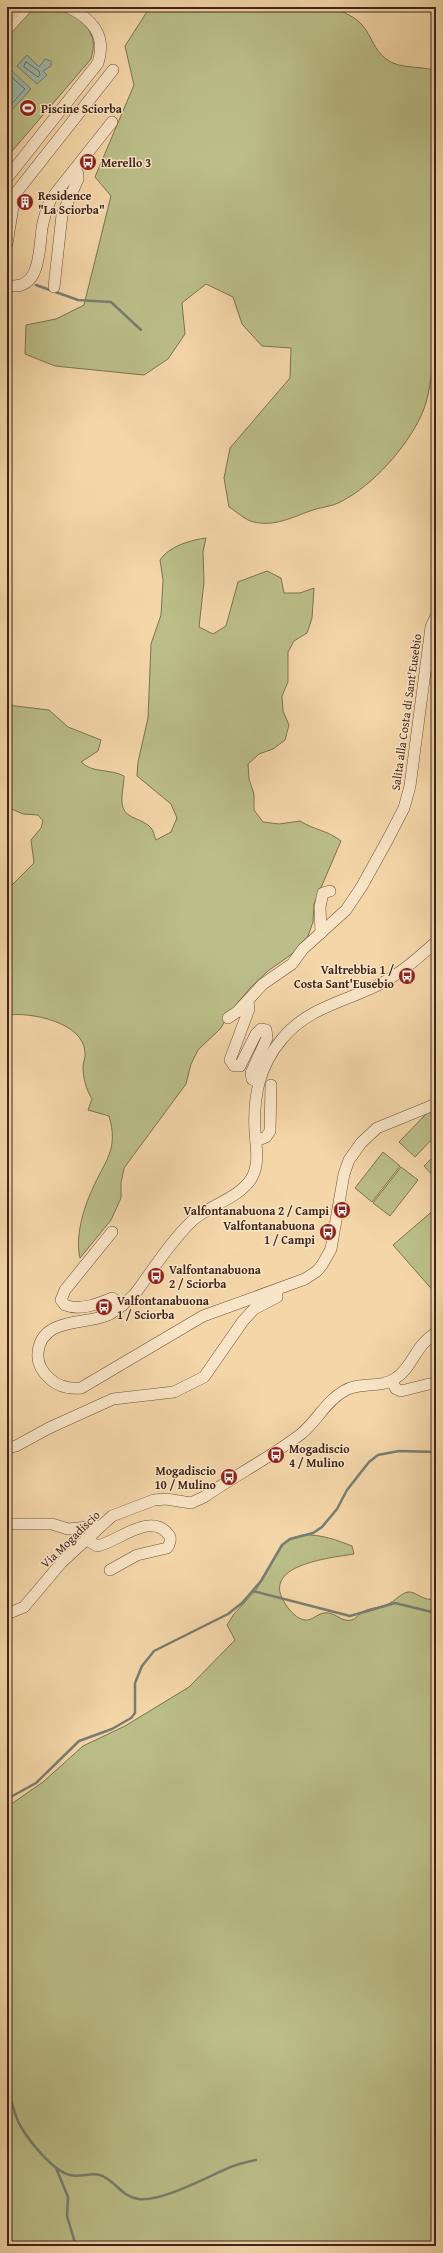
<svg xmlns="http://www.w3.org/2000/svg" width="443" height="2253" font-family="'Gentium Book Plus',serif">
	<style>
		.green { fill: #bbbe88; stroke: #7e7251 }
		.water { fill: #9cb9ab; stroke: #777e71 }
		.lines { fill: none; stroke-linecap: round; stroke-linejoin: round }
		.shore { stroke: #6e6f62; stroke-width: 1 }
		.stream { stroke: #777e71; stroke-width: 2.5 }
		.minor-casing { stroke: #6d513e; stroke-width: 12 }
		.major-casing { stroke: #40251a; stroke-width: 14 }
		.minor { stroke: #f8e4c6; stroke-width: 11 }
		.major { stroke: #f4d6a8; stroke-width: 13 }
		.labels { text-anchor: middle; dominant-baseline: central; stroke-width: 3; stroke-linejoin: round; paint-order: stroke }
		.poi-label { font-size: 12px; font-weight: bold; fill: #40251a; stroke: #f8e4c6; text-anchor: start }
		.street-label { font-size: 12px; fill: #40251a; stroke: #f8e4c6 }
	</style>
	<rect width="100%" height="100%" fill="#f4d6a8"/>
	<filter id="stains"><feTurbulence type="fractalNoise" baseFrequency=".005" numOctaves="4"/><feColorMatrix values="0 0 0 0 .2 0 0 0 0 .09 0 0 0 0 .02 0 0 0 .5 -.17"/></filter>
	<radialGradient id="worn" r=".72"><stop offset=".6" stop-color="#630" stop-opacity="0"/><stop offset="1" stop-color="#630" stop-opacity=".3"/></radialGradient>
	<g class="green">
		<path d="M42,7C60,8 84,16 91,34C95,43 93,51 91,59L7,157V38L28,12Z"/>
		<path d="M150,7H332C343,12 356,17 363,26C372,37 374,50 386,59C400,70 421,65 436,71V333C431,360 433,391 421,416C406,448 373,485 342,501C332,507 320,507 310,511C293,517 274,527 254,522C246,521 236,511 229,507L224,478L230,448L290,378L291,348L262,346L242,324L233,297L206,284L182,303L185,334L168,359L144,375L55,366L25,354L26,325L56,319L84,305L111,196L95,177L134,85L125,46Z"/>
		<path d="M206,538L203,552L204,582L199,627L213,634L226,626L238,582L267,571L281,578L284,593H300L314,588L312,618L307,633L294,641L288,652V682L282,696L283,711L289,725L285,740L273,749L259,754L248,764L249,779L254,794V810L263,822L279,824L300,821C314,830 327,830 341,841L314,904L313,922L308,936L292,954L268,971L251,987L235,1006L220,1029L198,1050L191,1064L186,1084L124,1168L121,1183V1198L111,1220L80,1258C75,1237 83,1210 92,1190C105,1160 119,1150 109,1116L88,1110L92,1099C86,1089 83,1078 83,1067C83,1062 86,1056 85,1052C83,1022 31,1012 7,1015V890L34,863L31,840L41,828L43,821L38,815L23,814L7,807V705L49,710L68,727L101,740L98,751L81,762C94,774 108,768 124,776C124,786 120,798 123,808C127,819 144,819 151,828C154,831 154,836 156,840L171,832L177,818L171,804L137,776L138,762L148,718L151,644L161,615L163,580L160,560C169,546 191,540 206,538Z"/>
		<path d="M429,1111L436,1118V1135L415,1157L399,1142Z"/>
		<path d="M383,1152L400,1166L372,1202L355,1188Z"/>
		<path d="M436,1154V1179L424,1166Z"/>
		<path d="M401,1167L418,1180L390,1216L373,1203Z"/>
		<path d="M436,1208V1294L393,1245Z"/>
		<path d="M303,1535C320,1534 337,1540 352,1546L354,1554C329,1558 258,1565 286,1605C290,1611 297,1619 305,1620C312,1621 317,1614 324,1613C335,1611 341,1623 352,1620C356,1619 358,1615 361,1613C369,1607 382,1608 390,1603C396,1600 400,1594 408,1592C416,1591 423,1602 436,1599V2246H7V1807L43,1782L83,1746L125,1726L189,1687L235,1640L227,1625L234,1614L256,1590L283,1544L289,1539Z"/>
	</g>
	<g class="water">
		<path d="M27,55L39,67L45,59L51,61V66L43,71L47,75L37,84L17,66Z"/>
		<path d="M9,68L31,89L7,115V70Z"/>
	</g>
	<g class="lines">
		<g class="shore">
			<path d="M26,62L39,71L40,75L38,77L24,67Z"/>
			<path d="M7,73L25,89L7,109"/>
		</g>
		<g class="stream">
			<path d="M36,285L78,300L111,302L141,330"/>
			<path d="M253,1591L350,1616L395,1603L436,1613"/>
			<path d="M7,1799L36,1783L79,1741L112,1729L131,1718L135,1713V1683L142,1666L154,1651L228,1614L242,1603L261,1581L282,1545L290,1539L313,1533L322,1527L337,1509L347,1490L369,1462L378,1455L399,1451L436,1452"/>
			<path d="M7,2090C13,2102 14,2116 21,2127C30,2142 53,2171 70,2175C80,2178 91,2172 100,2175C115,2180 122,2197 138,2199C161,2202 203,2179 224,2170C234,2165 245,2162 256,2160"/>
			<path d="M56,2168L68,2197L67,2216L76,2246"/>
		</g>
		<g class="minor-casing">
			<g id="minor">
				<path d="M7,29L27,7"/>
				<path d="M7,178L98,63C107,35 92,19 68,7"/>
				<path d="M7,244L15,194L113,70"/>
				<path d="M7,285C41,293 39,249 42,228C44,218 46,209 51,199L112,122"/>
				<path d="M54,287L62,215L78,179V174L74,170"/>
				<path d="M321,933L320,907L323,893L330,891"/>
				<path d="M436,942C418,958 399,975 378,985C344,1002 307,1008 282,1039C259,1066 253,1097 255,1132C256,1147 260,1165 251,1179C238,1199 209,1205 192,1221C170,1242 153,1270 134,1295C126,1302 118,1310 108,1315C85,1325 41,1317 38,1353C37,1363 42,1372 50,1379C59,1387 70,1389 81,1388L203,1316L305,1279L317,1271L322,1265L331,1249L344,1174L349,1160L361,1143L377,1128L436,1104"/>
				<path d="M248,1002L249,1009L230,1060L234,1066H240L256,1034L261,1029L266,1030L267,1038L251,1073L252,1079L258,1082"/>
				<path d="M228,1018L237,1012L263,984L292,964L303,949L346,910L362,886L388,839L404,808L410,786L431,627L436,616"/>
				<path d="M256,1141L266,1137L270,1131L271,1085"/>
				<path d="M112,1232L65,1290L61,1300L65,1305C80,1311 98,1304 112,1298L123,1305"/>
				<path d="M392,1381L396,1389L401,1391L429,1384H436"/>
				<path d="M7,1448L16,1446L49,1428L113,1399L174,1392L204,1377L243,1321L254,1309L277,1297V1290"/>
				<path d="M7,1524H52L68,1529L99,1526"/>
				<path d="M86,1539L97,1546C116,1543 150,1511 168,1534C172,1538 170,1544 167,1548L137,1555L110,1570"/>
				<path d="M7,1614L24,1607L62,1562L112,1516L154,1500L166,1499L191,1503L204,1497C236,1475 271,1457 301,1434C317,1421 326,1401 344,1391C359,1381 381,1389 396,1378C413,1367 415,1345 436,1333"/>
			</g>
		</g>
		<g class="major-casing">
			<path id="major" d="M7,18L17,7"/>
		</g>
		<use href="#minor" class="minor"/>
		<use href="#major" class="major"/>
	</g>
	<defs>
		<g id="stadium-disc" transform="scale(0.9)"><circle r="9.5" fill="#8f2418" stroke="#f8e4c6"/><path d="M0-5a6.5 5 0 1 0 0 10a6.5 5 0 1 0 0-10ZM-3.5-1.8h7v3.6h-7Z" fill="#fff"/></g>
		<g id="bus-disc" transform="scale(0.9)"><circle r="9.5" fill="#8f2418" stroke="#f8e4c6"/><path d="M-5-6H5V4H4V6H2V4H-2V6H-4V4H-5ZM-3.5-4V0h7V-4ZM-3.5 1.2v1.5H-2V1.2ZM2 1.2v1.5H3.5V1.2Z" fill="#fff"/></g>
		<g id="building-disc" transform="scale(0.9)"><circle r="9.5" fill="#8f2418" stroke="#f8e4c6"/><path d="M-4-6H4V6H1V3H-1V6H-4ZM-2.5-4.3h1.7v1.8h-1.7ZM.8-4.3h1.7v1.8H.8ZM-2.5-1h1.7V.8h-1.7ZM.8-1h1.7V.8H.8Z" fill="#fff"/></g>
	</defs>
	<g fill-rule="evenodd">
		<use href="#stadium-disc" x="28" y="108"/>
		<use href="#bus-disc" x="88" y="162"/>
		<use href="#building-disc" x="25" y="202"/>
		<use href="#bus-disc" x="407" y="976"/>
		<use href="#bus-disc" x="342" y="1210"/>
		<use href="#bus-disc" x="328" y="1232"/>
		<use href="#bus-disc" x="156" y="1276"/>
		<use href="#bus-disc" x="104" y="1307"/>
		<use href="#bus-disc" x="276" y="1455"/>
		<use href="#bus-disc" x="229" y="1477"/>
	</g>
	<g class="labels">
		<g class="poi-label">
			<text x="41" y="108">Piscine Sciorba</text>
			<text x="101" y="162">Merello 3</text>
			<text x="38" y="195">Residence<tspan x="38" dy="14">"La Sciorba"</tspan></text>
			<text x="394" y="969" text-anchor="end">Valtrebbia 1 /<tspan x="394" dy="14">Costa Sant'Eusebio</tspan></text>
			<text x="329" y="1210" text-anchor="end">Valfontanabuona 2 / Campi</text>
			<text x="315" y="1225" text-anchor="end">Valfontanabuona<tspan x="315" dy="14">1 / Campi</tspan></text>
			<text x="169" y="1269">Valfontanabuona<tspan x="169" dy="14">2 / Sciorba</tspan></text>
			<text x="117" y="1300">Valfontanabuona<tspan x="117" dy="14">1 / Sciorba</tspan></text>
			<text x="289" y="1448">Mogadiscio<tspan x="289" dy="14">4 / Mulino</tspan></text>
			<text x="216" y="1470" text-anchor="end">Mogadiscio<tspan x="216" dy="14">10 / Mulino</tspan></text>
		</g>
		<g class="street-label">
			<text transform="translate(406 712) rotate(-82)">Salita alla Costa di Sant'Eusebio</text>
			<text transform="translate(70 1539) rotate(-44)">Via Mogadiscio</text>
		</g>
	</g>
	<rect width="443" height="2253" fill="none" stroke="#f4d6a8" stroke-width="24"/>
	<rect x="8" y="8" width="427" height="2237" fill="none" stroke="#40251a" stroke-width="2"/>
	<rect x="12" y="12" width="419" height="2229" fill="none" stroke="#40251a"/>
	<rect width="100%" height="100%" filter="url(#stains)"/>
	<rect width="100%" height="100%" fill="url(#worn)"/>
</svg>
